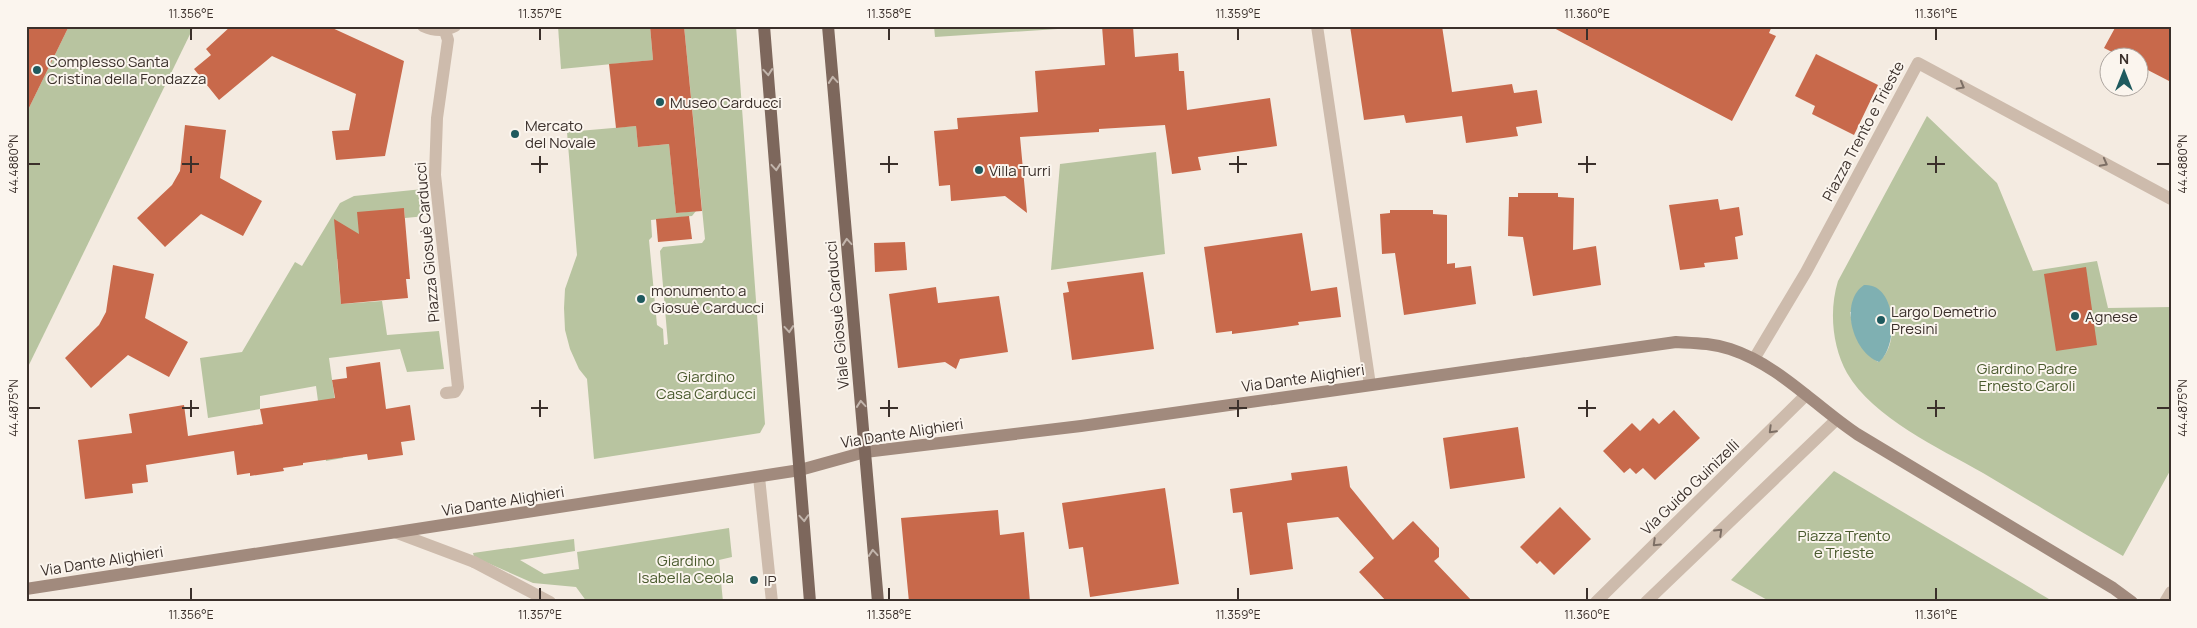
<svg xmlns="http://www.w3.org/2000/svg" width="2197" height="628" font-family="Manrope,sans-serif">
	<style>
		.green { fill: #b8c4a0; fill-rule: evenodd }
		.water { fill: #7fb0b2 }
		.building { fill: #c8694b }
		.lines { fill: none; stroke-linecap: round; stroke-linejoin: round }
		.lane { stroke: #cdbbac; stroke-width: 12 }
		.street { stroke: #cdbbac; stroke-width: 12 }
		.secondary { stroke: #a18a7d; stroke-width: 12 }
		.primary { stroke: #7d675c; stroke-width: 12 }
		.oneway { stroke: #c2b5ac }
		.oneway2 { stroke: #7d6f65 }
		.ticks { fill: none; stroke: #3b302b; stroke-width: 2 }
		.poi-dot { fill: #1f5a5e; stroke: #fbf5ee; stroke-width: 2 }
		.labels { text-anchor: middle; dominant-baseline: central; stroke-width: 4; stroke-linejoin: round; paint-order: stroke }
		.poi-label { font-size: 15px; fill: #3b302b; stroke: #fbf5ee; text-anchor: start }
		.street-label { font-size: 15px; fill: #3b302b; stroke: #fbf5ee }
		.park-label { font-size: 15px; fill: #4a5a2e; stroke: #fbf5ee }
		.neatline { fill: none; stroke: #3b302b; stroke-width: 2 }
		.ticks-label { font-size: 12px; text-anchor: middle; fill: #3b302b }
	</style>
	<rect width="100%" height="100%" fill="#f4ebe1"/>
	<g class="green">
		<path d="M69,26H194L26,371V114Z"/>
		<path d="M558,26H650L653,60L561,69Z"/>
		<path d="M684,26H736L765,424L760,433L594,459L587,379L579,369L570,349L565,330L564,308L565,289L577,255L567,132L636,126L638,147L669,144L676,213L696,211L692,216L651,220L652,237L649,240L657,325L663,329L664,345L668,344L660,251L663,247L702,243L705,239Z"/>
		<path d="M934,26H1088V27L935,37Z"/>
		<path d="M1927,116L1997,183L2033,271L2097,261L2108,308L2171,307V469L2123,556C2076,529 2030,501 1983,473C1939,448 1873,418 1847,373C1832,346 1829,310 1838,281ZM1889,308C1894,325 1894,350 1878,362C1858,347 1854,336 1850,312Z"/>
		<path d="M1156,152L1165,254L1051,270L1060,164Z"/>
		<path d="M423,189L426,216L405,218L404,208L361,257L337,259L341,304L382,301L387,335L439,331L444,369L407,372L400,349L329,358L343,458L326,461L316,386L260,396V409L208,418L200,358L242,352L295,262L302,266L340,203L354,196Z"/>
		<path d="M1834,471L2054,602H1771L1731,580Z"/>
		<path d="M729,528L732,557L719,560L723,602H587L576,587L533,583L474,557L473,553L574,539L575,551L520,560L544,574L579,569L577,552Z"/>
	</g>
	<path class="water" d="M1864,285C1897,283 1899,345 1879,362C1852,352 1839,302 1864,285Z"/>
	<g class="building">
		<path d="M26,26H69L26,114Z"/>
		<path d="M231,26H328L404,61L385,156L336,160L332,131L349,130L356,94L272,56L219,100L194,69L211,55L206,49Z"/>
		<path d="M650,26H684L702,211L676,213L669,144L638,147L636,126L616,128L609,64L653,60Z"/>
		<path d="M1102,26H1133L1135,57L1178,53L1179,71H1184L1187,110L1270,98L1277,146L1198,157L1201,170L1172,174L1165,125L1099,129V132L1020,137L1027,213L1005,196L951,201L950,185L939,186L934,131L958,129L957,118L1038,112L1035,71L1105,65Z"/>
		<path d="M1350,26H1442L1452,92L1512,84L1514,93L1537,90L1542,123L1516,127L1518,136L1466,143L1462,116L1406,123L1404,115L1364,120Z"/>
		<path d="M1550,26H1772L1769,33L1776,36L1732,121Z"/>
		<path d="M2116,26H2171V82L2140,66V58H2124L2104,48Z"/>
		<path d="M1816,54L1878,85L1854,135L1812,114L1815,106L1795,96Z"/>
		<path d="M185,125L226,130L220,178L262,201L243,236L201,214L165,247L137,218L172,185L180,171Z"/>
		<path d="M1518,193H1558V197L1574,198L1573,250L1596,246L1601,285L1533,296L1523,237L1508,236L1509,197H1518Z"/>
		<path d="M1718,199L1720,210L1739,207L1743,235L1735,237L1738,259L1704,263L1705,267L1680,270L1669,205Z"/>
		<path d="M404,208L410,279H406L408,298L341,304L334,219L359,234L357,212Z"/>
		<path d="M1390,210H1433V214L1447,215V264L1455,263V268L1471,266L1476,304L1404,315L1395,253L1382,254L1380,214L1390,213Z"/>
		<path d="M689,216L692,239L658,242L656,219Z"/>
		<path d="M1302,233L1311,291L1337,287L1341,317L1298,322L1299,325L1232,334V331L1216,333L1204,247Z"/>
		<path d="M905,242L907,270L875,272L874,243Z"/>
		<path d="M113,265L154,274L145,318L188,342L169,377L128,355L91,388L65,358L99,325L106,312Z"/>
		<path d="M2086,267L2097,345L2056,351L2044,274Z"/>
		<path d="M1143,272L1154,349L1072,360L1063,293L1069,292L1067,282Z"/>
		<path d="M936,287L938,303L999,296L1008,352L960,359L956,369L945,362L898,368L889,294Z"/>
		<path d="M380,362L386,409L410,405L415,440L401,442L403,455L368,460L367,454L303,463V465L283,468L284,471L250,476V473L237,475L234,451L146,465L148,482L132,484L133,493L85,499L78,440L132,433L129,414L184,405L188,436L263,424L260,409L335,398L332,380L347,378L346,367Z"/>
		<path d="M1674,410L1700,438L1655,480L1643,468L1636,474L1630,468L1624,473L1603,451L1632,423L1640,431L1653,418L1659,424Z"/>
		<path d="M1518,427L1525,478L1450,489L1443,438Z"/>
		<path d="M1347,466L1350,487L1393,540L1413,521L1439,548V557L1434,561L1473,602H1387L1359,572L1374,558L1338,517L1287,523L1293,569L1250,575L1242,512L1233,513L1230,489L1292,480L1291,473Z"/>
		<path d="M1165,488L1179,584L1090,597L1083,547L1069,549L1062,503Z"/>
		<path d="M1560,507L1591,539L1554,575L1540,561L1537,564L1520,547Z"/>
		<path d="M998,510L1000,535L1024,532L1030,602H909L901,518Z"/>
	</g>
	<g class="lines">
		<g class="lane">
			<path d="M1317,26L1370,385"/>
			<path d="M759,477L772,602"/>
			<path d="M474,562L550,602"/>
		</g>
		<g class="street">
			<path d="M423,26C434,31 444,32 455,26"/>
			<path d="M445,31L448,40L437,118L435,175L458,387L455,392L446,393"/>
			<path d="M1754,359L1806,272L1918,63L2171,199"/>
			<path d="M397,533L474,562"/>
			<path d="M1596,602L1806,395"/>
			<path d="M1646,602L1836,420"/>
			<path d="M2165,602L2171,592"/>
		</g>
		<path class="secondary" d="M26,589L774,474L800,470L865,452L1081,426L1676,342C1694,343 1712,343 1730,349C1779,365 1815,406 1857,434L2113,588L2132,602"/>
		<g class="primary">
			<path d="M764,26L810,602"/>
			<path d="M828,26L878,602"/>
		</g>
	</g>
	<defs><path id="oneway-chevron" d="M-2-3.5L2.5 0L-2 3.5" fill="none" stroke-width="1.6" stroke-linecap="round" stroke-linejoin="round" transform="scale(1.25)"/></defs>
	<g class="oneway">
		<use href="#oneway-chevron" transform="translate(768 72) rotate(85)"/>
		<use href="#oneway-chevron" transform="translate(833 80) rotate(-95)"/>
		<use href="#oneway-chevron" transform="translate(776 167) rotate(85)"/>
		<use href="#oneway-chevron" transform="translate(847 242) rotate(-95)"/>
		<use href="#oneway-chevron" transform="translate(789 329) rotate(85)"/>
		<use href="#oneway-chevron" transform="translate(861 404) rotate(-95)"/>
		<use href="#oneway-chevron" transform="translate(804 518) rotate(86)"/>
		<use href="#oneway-chevron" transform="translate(873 553) rotate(-95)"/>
	</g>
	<g class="oneway2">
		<use href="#oneway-chevron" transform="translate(1961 86) rotate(29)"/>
		<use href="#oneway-chevron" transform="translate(2104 163) rotate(28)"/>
		<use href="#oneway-chevron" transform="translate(1772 430) rotate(135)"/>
		<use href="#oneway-chevron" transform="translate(1719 532) rotate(-44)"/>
		<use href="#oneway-chevron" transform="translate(1656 543) rotate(136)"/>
	</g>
	<path class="ticks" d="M191,28V40M540,28V40M889,28V40M1238,28V40M1587,28V40M1936,28V40M191,156V173M540,156V173M889,156V173M1238,156V173M1587,156V173M1936,156V173M28,164H40M182,164H199M531,164H548M880,164H898M1229,164H1247M1578,164H1596M1927,164H1945M2157,164H2170M191,400V417M540,400V417M889,400V417M1238,400V417M1587,400V417M1936,400V417M28,408H40M182,408H199M531,408H548M880,408H898M1229,408H1247M1578,408H1596M1927,408H1945M2157,408H2170M191,588V600M540,588V600M889,588V600M1238,588V600M1587,588V600M1936,588V600"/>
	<g class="poi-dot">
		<circle cx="37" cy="70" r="5"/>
		<circle cx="660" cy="102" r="5"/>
		<circle cx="515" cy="134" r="5"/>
		<circle cx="979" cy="170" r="5"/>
		<circle cx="641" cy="299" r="5"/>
		<circle cx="2075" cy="316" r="5"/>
		<circle cx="1881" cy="320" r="5"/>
		<circle cx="754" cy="580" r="5"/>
	</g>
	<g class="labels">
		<g class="poi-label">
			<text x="47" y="61">Complesso Santa<tspan x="47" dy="17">Cristina della Fondazza</tspan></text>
			<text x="670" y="102">Museo Carducci</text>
			<text x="525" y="125">Mercato<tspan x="525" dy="17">del Novale</tspan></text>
			<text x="989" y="170">Villa Turri</text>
			<text x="651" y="290">monumento a<tspan x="651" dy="17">Giosuè Carducci</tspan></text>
			<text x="1891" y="311">Largo Demetrio<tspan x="1891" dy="17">Presini</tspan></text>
			<text x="2085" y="316">Agnese</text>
			<text x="764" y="580">IP</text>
		</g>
		<g class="street-label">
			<text transform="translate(1863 131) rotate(-62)">Piazza Trento e Trieste</text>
			<text transform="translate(427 242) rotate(-95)">Piazza Giosuè Carducci</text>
			<text transform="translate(837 315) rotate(-95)">Viale Giosuè Carducci</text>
			<text transform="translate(1303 378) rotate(-8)">Via Dante Alighieri</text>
			<text transform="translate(902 433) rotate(-9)">Via Dante Alighieri</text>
			<text transform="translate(1690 487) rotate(-44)">Via Guido Guinizelli</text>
			<text transform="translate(503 501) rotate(-9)">Via Dante Alighieri</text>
			<text transform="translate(102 561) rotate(-9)">Via Dante Alighieri</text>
		</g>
		<g class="park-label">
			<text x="2027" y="368">Giardino Padre<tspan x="2027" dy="17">Ernesto Caroli</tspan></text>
			<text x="706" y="376">Giardino<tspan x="706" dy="17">Casa Carducci</tspan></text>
			<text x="1844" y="535">Piazza Trento<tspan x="1844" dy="17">e Trieste</tspan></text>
			<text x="686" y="560">Giardino<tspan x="686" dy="17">Isabella Ceola</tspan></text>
		</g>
	</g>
	<rect width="2197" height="628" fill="none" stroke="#fbf5ee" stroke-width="55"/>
	<g transform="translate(2124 72)"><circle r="24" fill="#fbf5ee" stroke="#aea6a0"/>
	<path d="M0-4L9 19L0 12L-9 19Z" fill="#1f5a5e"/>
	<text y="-8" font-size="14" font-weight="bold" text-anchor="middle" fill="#3b302b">N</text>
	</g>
	<rect x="28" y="28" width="2142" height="572" class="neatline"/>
	<g class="ticks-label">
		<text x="191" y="18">11.356°E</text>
		<text x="540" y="18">11.357°E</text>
		<text x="889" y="18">11.358°E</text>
		<text x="1238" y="18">11.359°E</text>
		<text x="1587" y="18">11.360°E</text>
		<text x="1936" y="18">11.361°E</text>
		<text transform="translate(14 164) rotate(-90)" y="4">44.4880°N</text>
		<text transform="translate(2183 164) rotate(-90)" y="4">44.4880°N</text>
		<text transform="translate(14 408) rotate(-90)" y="4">44.4875°N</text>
		<text transform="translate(2183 408) rotate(-90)" y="4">44.4875°N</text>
		<text x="191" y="619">11.356°E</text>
		<text x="540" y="619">11.357°E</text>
		<text x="889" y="619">11.358°E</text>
		<text x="1238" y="619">11.359°E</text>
		<text x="1587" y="619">11.360°E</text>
		<text x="1936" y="619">11.361°E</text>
	</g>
</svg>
